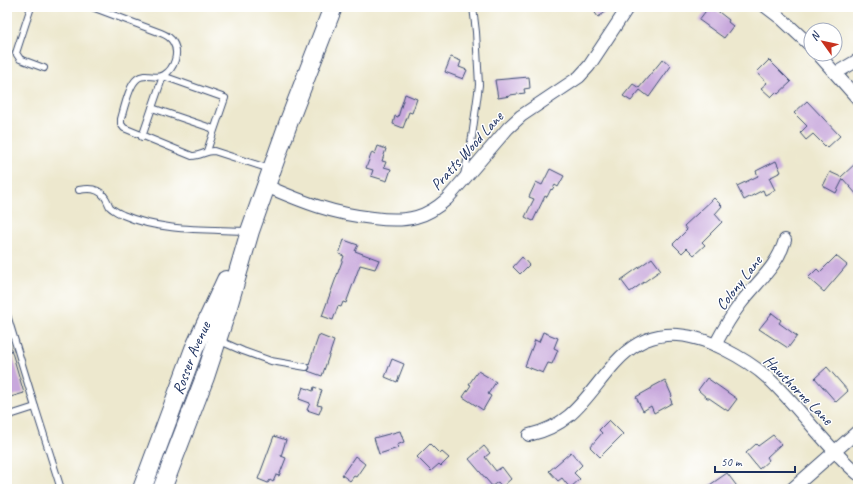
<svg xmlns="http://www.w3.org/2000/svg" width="865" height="496" font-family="Caveat,sans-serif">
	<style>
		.building { fill: #c8a8dc }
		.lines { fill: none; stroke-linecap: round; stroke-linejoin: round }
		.lane-casing { stroke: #3a4b6f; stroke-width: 8 }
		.street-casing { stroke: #3a4b6f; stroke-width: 14 }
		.primary-casing { stroke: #3a4b6f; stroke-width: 20 }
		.lane { stroke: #fff; stroke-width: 6 }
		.street { stroke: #fff; stroke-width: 12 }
		.primary { stroke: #fff; stroke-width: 18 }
		.labels { text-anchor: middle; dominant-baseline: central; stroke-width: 3; stroke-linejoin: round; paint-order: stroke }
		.street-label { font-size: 16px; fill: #1b2f5e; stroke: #fff }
	</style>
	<rect width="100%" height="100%" fill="#fff"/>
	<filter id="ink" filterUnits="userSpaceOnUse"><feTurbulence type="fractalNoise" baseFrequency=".025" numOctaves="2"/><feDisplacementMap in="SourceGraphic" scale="8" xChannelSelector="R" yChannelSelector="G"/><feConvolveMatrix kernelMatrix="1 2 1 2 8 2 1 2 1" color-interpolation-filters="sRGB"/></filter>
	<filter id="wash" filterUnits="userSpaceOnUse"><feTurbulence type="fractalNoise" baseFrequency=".012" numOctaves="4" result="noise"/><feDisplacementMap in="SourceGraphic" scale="16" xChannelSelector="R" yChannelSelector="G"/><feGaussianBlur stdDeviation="0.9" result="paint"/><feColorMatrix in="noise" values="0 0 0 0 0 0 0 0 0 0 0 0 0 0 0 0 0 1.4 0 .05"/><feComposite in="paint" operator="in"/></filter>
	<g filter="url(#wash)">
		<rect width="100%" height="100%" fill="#ede8ce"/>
		<g id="blocks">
			<g class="building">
				<path d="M591,7H602L606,12L598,17Z"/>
				<path d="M708,8L714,12L715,9L729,20L728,22L733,26L724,38L699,20Z"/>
				<path d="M451,57L461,61L459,67L467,70L463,79L445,72Z"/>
				<path d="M663,59L671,66L649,97L640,90L631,101L623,96L633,84L639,88Z"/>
				<path d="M769,60L791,82L778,94L776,92L771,97L761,88L767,83L757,72Z"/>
				<path d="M529,77L530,88L524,89L525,93L510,95V96L498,98L495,80Z"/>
				<path d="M405,94L417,99L412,113L409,112L403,128L393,124L395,116L398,117Z"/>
				<path d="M807,101L840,136L827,148L813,134L806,140L800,133L807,126L794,113Z"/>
				<path d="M378,146L386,149L382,161L386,162L384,167L391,169L387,181L371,176L373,170L366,168L372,152L375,154Z"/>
				<path d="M776,161L781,172L769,178L775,190L765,195L763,190L744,200L737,186L758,176L756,171Z"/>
				<path d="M858,161V196L843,179L836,193L823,186L830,172L841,177Z"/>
				<path d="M550,169L564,176L558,187L555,185L552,190L551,189L547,197L545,196L533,221L525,217L534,199L529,197L536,182L542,185Z"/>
				<path d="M714,198L722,206L715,214L722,222L702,242L705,245L694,255L687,248L682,253L673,244L687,230L684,226Z"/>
				<path d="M344,240L358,245L355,251L379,260L375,269L360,265L346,303L343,302L341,307L338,306L333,320L322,316L344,256L339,254Z"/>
				<path d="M836,256L847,265L824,292L808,278L817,269L820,272Z"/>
				<path d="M522,257L529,265L520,274L513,267Z"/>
				<path d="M652,258L661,270L630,292L621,280Z"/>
				<path d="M772,313L781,320L779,323L797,336L788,348L759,329Z"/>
				<path d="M543,332L558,338L554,348L558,350L552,364L548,363L543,373L525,366L535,340L539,342Z"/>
				<path d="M319,335L334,341L322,376L308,371L310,368L309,364Z"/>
				<path d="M9,342L24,393L7,398V343Z"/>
				<path d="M392,359L404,364L397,382L385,377Z"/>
				<path d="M827,367L848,391L836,402L815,378Z"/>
				<path d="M478,371L496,382L488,394L491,396L483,410L463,397L471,385L469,384Z"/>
				<path d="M707,378L737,399L728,411L709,398H707L698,390Z"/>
				<path d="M665,380L672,396L670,398L672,403L654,413L651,406L643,411L636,397L652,388V387Z"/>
				<path d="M303,387L313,391L314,387L322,390L317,405L322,406L319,414L307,410L310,403L299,399Z"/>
				<path d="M609,420L623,434L600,457L590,447L602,433L599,430Z"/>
				<path d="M400,431L404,442L397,445L398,448L379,454L374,438Z"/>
				<path d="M773,435L781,444L767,457L769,460L759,469L746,453L756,444L758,446Z"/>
				<path d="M274,436L286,440L281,456L286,458L279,476L276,475L273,482L270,480L268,483L258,479Z"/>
				<path d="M430,444L440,454L442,452L449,458L441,466L439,464L431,471L417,457Z"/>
				<path d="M484,446L490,453L485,457L496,471L502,467L511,479L502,487L498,482L492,486L469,459Z"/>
				<path d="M571,452L582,465L574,473L580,479L570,488L562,478L558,481L549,471Z"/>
				<path d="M355,456L365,464L356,477L354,476L350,481L342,475Z"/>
				<path d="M727,473L739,489H704Z"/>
			</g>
		</g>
	</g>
	<g filter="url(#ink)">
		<use href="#blocks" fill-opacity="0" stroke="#3a4b6f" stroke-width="1"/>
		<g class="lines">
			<g class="lane-casing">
				<g id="lane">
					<path d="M31,7L16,53L20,59L44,68"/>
					<path d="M92,7L161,33C166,35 171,38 173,42C180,53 174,69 164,75C156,80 145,72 137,79C129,85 124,109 121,119V124L124,128L192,156C200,156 206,151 214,151L270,169"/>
					<path d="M152,108L214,129"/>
					<path d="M142,137L163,76L225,98L207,151"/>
					<path d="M464,175L472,137L479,85L476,32L473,7"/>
					<path d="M79,190C88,188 98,188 104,196C107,199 108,204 110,207C114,211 119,213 123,215C162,232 207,229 248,231"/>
					<path d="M7,315L35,407"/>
					<path d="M218,340L243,351L271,361L306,367"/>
					<path d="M7,416L35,407L61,489"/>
				</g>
			</g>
			<g class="street-casing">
				<g id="street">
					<path d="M766,7L783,20L811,46"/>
					<path d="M818,54L858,99"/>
					<path d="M836,73L858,60"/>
					<path d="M266,186C303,202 333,214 373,218C388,220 402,221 416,217C428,214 438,207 447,199L508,128L521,116L579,77L589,66L628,7"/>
					<path d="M715,345C723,330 731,316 741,303C758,281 777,267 785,240"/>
					<path d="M529,435C575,424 586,395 615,363C647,327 683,329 724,349C740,357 756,367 769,379C801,409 825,446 858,474"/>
					<path d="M792,489L858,431"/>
				</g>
			</g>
			<g class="primary-casing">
				<g id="primary">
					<path id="s1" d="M142,489L194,349L226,280"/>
					<path d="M162,489L205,377L227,310L250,231L289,121L333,7"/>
				</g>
			</g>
			<use href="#lane" class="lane"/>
			<use href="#street" class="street"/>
			<use href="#primary" class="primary"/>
		</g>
	</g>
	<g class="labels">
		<g class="street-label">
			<text transform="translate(467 151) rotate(-48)">Pratts Wood Lane</text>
			<text transform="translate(739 283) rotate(-52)">Colony Lane</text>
			<text stroke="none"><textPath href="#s1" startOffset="140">Rosser Avenue</textPath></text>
			<text transform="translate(798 390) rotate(45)">Hawthorne Lane</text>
		</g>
	</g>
	<rect width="865" height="496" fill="none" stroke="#fff" stroke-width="24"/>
	<g transform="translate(823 42) rotate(303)"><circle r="19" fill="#ffffff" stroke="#a4acbf"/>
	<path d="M0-3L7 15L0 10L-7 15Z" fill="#c8321e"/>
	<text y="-6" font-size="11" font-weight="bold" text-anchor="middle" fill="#1b2f5e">N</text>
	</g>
	<path d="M715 466v6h80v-6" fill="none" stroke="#1b2f5e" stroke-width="2"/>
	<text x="721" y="466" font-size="12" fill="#1b2f5e" stroke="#ffffff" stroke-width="3" paint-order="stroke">50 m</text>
</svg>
